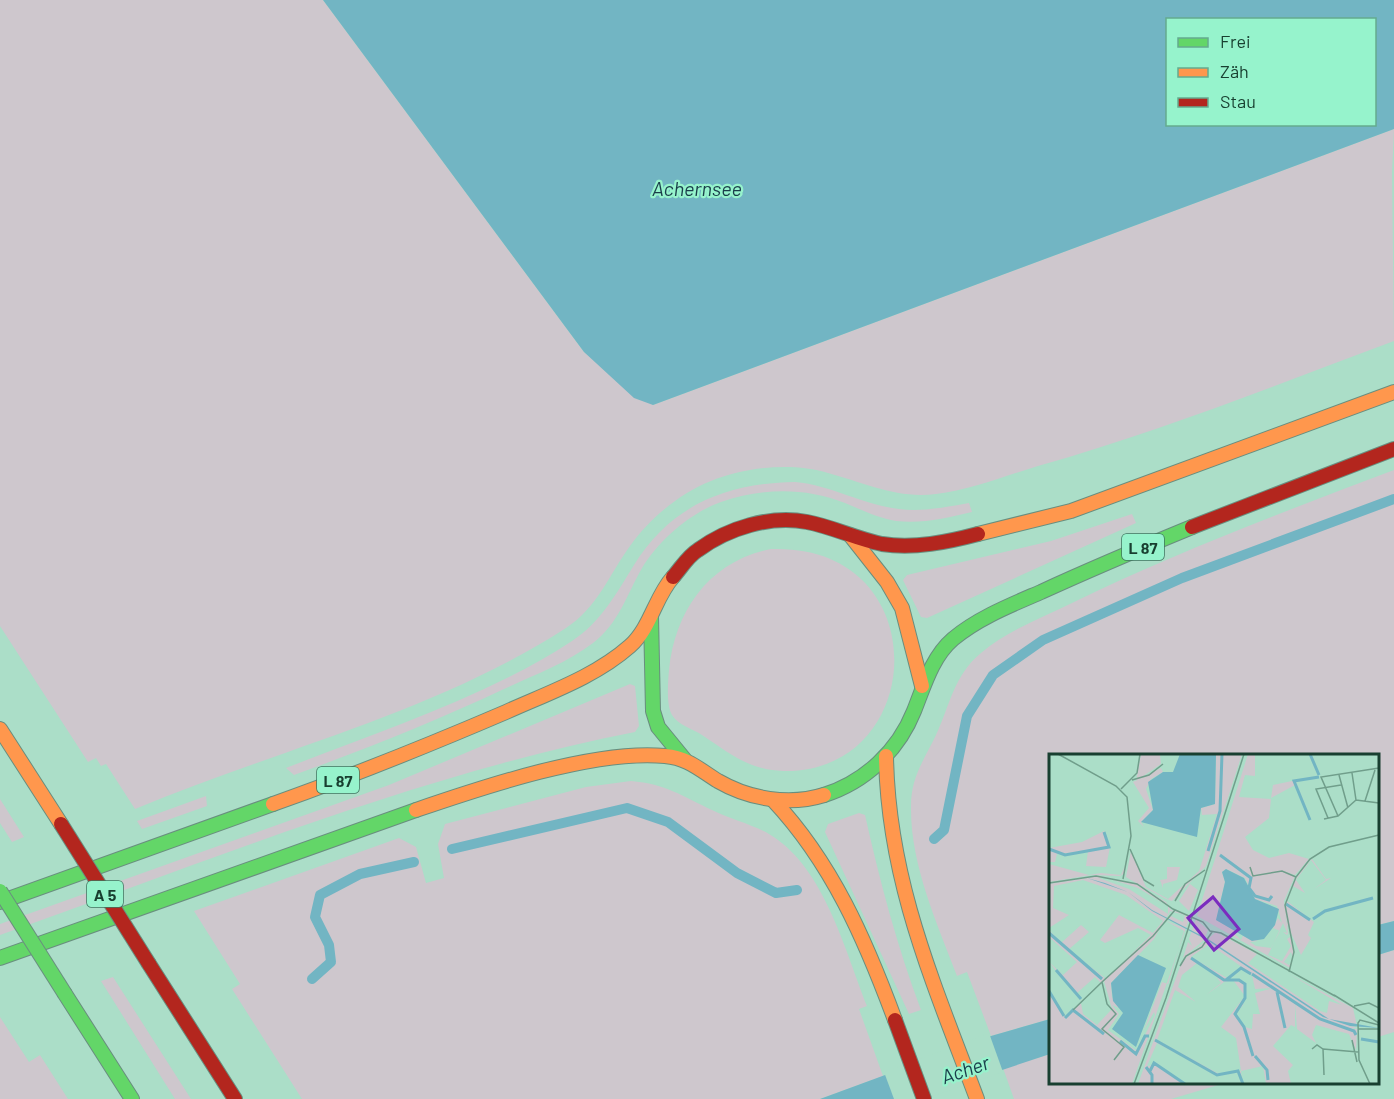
<svg xmlns="http://www.w3.org/2000/svg" width="1394" height="1099" font-family="Barlow,sans-serif">
	<style>
		.green { fill: #cec7cd }
		.water { fill: #72b5c3; fill-rule: evenodd }
		.pier { fill: #abdec8 }
		.lines { fill: none; stroke-linecap: round; stroke-linejoin: round }
		.stream { stroke: #72b5c3; stroke-width: 10 }
		.fast-casing { stroke: #698e7f; stroke-width: 16 }
		.slow-casing { stroke: #698e7f; stroke-width: 16 }
		.jam-casing { stroke: #698e7f; stroke-width: 16 }
		.fast { stroke: #63d668; stroke-width: 14 }
		.slow { stroke: #ff974d; stroke-width: 14 }
		.jam { stroke: #b3261e; stroke-width: 14 }
		.fast-bridge-casing { stroke: #698e7f; stroke-width: 16; stroke-linecap: butt }
		.jam-bridge-casing { stroke: #698e7f; stroke-width: 16; stroke-linecap: butt }
		.fast-bridge { stroke: #63d668; stroke-width: 14 }
		.jam-bridge { stroke: #b3261e; stroke-width: 14 }
		.labels { text-anchor: middle; dominant-baseline: central; stroke-width: 4.5; stroke-linejoin: round; paint-order: stroke }
		.shield { fill: #96f3cc; stroke: #3e755f; stroke-width: 1.5 }
		.shield-label { font-size: 16px; font-weight: bold; fill: #183f30 }
		.water-label { font-size: 20px; font-style: italic; fill: #1a3d4a; stroke: #96f3cc }
		.inset-river { fill: none; stroke: #72b5c3; stroke-width: 3 }
		.inset-road { fill: none; stroke: #709e8b; stroke-width: 1.5 }
		.view { fill: #7b2cbf; fill-opacity: 0.15; stroke: #7b2cbf; stroke-width: 3 }
		.inset-edge { fill: none; stroke: #183f30; stroke-width: 3 }
	</style>
	<rect width="100%" height="100%" fill="#abdec8"/>
	<g class="green">
		<path d="M0,0H323L584,352L653,405L1394,129L1392,173L1394,341C1276,385 1159,432 1038,466C1005,476 970,490 936,494C897,499 865,483 828,473C792,462 746,467 711,481C680,493 649,519 630,546C609,575 597,608 566,628C437,712 276,750 135,809L106,764L101,766L96,758L88,762L0,626Z"/>
		<path d="M1394,470V921L1378,925V756H1050V1019L991,1036L967,972L957,976C937,923 910,864 911,806C911,777 924,760 936,735C950,705 954,675 981,653C1006,631 1042,618 1072,603C1176,552 1286,511 1394,470Z"/>
		<path d="M795,482C831,485 863,505 899,509C922,512 946,507 969,503L972,512C947,518 922,524 896,521C878,518 862,510 845,503C804,487 763,488 721,502C690,513 659,540 642,568C626,596 619,623 593,643C567,663 534,675 504,689C436,721 366,749 294,775L286,768C378,732 489,696 572,641C601,622 616,594 634,565C671,505 727,483 795,482Z"/>
		<path d="M1132,514L1136,523L927,618L921,617L903,580L907,575L1051,541Z"/>
		<path d="M771,549C938,543 929,774 783,771C749,770 729,753 702,735C693,729 678,725 672,715C666,704 668,683 669,670C675,610 710,561 771,549Z"/>
		<path d="M630,684L635,686L639,726L635,732C417,775 209,861 0,935V924L389,785Z"/>
		<path d="M631,781C666,784 682,796 712,810C734,821 758,825 778,840C826,875 846,953 867,1006L859,1009L883,1076L820,1099H302L232,989L240,984L194,911L399,838L416,847L426,883L444,878L438,844L445,824L586,787Z"/>
		<path d="M206,796L207,806L142,829L137,821Z"/>
		<path d="M0,799L24,837L12,842L0,823Z"/>
		<path d="M859,813L865,815C880,882 897,946 921,1010L909,1014L825,832L828,824Z"/>
		<path d="M1394,950V1032L1378,1037V955Z"/>
		<path d="M113,977L191,1099H175L101,981Z"/>
		<path d="M0,1017L29,1062L40,1055L68,1099H0Z"/>
		<path d="M1050,1054V1082L1225,1083L1171,1099H1014L1003,1068Z"/>
	</g>
	<g class="water">
		<path d="M323,0H1394V129L653,405L634,398L584,352ZM1168,20H1374V124H1168Z"/>
		<path d="M1394,921V950L1378,955V925Z"/>
		<path d="M1050,1019V1054L915,1099H820L991,1036Z"/>
	</g>
	<path class="pier" d="M989,1033L1003,1072L924,1099H894L884,1072Z"/>
	<g class="lines">
		<g class="stream">
			<path d="M934,839L944,830L967,716L993,675L1043,640L1182,578L1394,499"/>
			<path d="M452,849L627,808L668,822L737,873L776,893L797,890"/>
			<path d="M312,979L331,962L329,945L315,917L320,895L360,874L414,862"/>
		</g>
		<g class="fast-casing">
			<g id="fast">
				<path d="M651,616L653,711L658,727L685,760"/>
				<path d="M824,795C865,782 898,751 914,711C924,686 932,657 953,639C978,618 1011,605 1041,592C1091,569 1141,548 1192,527"/>
				<path d="M0,902L273,804"/>
				<path d="M0,958L416,810"/>
				<path d="M65,994L132,1099"/>
			</g>
		</g>
		<g class="slow-casing">
			<g id="slow">
				<path d="M978,534L1071,511L1394,392"/>
				<path d="M850,535L887,582L902,608L922,686"/>
				<path d="M0,729L61,824"/>
				<path d="M886,756C888,881 934,984 977,1099"/>
				<path d="M773,800C832,863 865,939 895,1020"/>
				<path d="M273,804C352,776 429,745 506,712C548,693 595,677 630,646C651,627 655,597 673,577"/>
				<path d="M416,810C483,787 596,749 665,756C688,758 700,770 718,781C749,799 789,806 824,795"/>
			</g>
		</g>
		<g class="jam-casing">
			<g id="jam">
				<path d="M1192,527L1394,449"/>
				<path d="M673,577C681,568 688,556 698,550C728,528 770,515 807,522C833,527 857,539 882,544C914,549 948,542 978,534"/>
				<path d="M149,964L235,1099"/>
				<path d="M895,1020L924,1099"/>
			</g>
		</g>
		<use href="#fast" class="fast"/>
		<use href="#slow" class="slow"/>
		<use href="#jam" class="jam"/>
		<g class="fast-bridge-casing">
			<path id="fast-bridge" d="M0,891L65,994"/>
		</g>
		<g class="jam-bridge-casing">
			<path id="jam-bridge" d="M61,824L149,964"/>
		</g>
		<use href="#fast-bridge" class="fast-bridge"/>
		<use href="#jam-bridge" class="jam-bridge"/>
	</g>
	<g class="labels">
		<g class="shield">
			<rect x="1122" y="534" width="42" height="26" rx="4.5"/>
			<rect x="317" y="767" width="42" height="26" rx="4.5"/>
			<rect x="87" y="881" width="36" height="26" rx="4.5"/>
		</g>
		<g class="shield-label">
			<text x="1143" y="547">L 87</text>
			<text x="338" y="780">L 87</text>
			<text x="105" y="894">A 5</text>
		</g>
		<g class="water-label">
			<text x="697" y="188">Achernsee</text>
			<text transform="translate(965 1069) rotate(-19)">Acher</text>
		</g>
	</g>
	<g transform="translate(1049 754)">
		<rect width="330" height="330" fill="#abdec8"/>
		<path d="M92,0H111L112,10L87,27ZM167,0H193L157,112L123,147L117,145L80,125L77,123L82,97L97,133L119,145L150,117L168,60L153,61L152,54L166,50ZM199,0H206V22L196,21L190,43L222,45L220,64L196,83L204,96L220,104L240,99L260,105L246,121L234,117L246,122L235,147L239,179L238,181L234,178L238,179L234,169L219,201L233,207L242,192L238,185L241,183L244,193V204L242,198L235,208L240,211L243,208L241,214L148,162ZM177,115L196,124L206,145L228,152L233,169L229,164L224,174L231,177L222,194L207,192L201,188L209,187L194,182L192,186L185,179H190L167,166L176,128L173,118ZM112,14L114,18L102,25L97,35L104,56L92,68L95,73L89,67L100,54L84,28ZM262,23L247,28L262,66L246,31L222,44L224,31ZM55,77L61,93L57,113L37,112L39,97L8,100L6,108H0V94L33,88ZM267,101L263,105L277,125L282,124L265,135L277,126L262,106L247,126L256,139L244,132L238,147L265,168L259,181L262,184L252,201L237,168L236,151H239L237,147L239,141L249,121L257,111ZM0,110L40,121L52,119L72,121L76,112V119L71,122L42,121L0,128ZM118,113H131L128,126L114,130V134L111,126L118,125ZM50,122L86,130L117,148L122,156L141,162L83,330H0V236L16,263L32,249L34,260L48,271L63,255L55,227L102,181L89,174L56,189L51,186L70,161L104,179L114,167L77,141L34,126L5,132L4,154L20,161L0,174V130ZM55,123L89,134L119,152V160L80,135L50,124ZM121,157L136,161L134,168L122,162L119,165L133,173L117,167L135,177L119,230L113,228L95,276L105,258L106,261L88,297L59,276L70,260L63,251L70,254L63,243L62,229L105,185ZM141,130L149,136L140,157L130,147ZM147,165L159,176L155,186L134,204L139,188L143,192L140,185ZM32,171L40,178L19,196L56,224L52,229L46,223L28,239L32,247L0,208L14,221L28,208L0,183V176L12,189ZM167,178L208,200L199,209L271,257L278,259L280,247L293,251L240,220L304,254L308,272H301L308,273L303,275H308L307,296L300,280L267,271L263,281L267,289L248,275L246,249V273L242,271L224,292L244,311L239,317L242,330H217L214,312L192,317L193,330L188,317L169,322L108,289L98,312L110,311L136,330H89L133,207ZM160,190L193,213L178,224L142,203ZM148,209L165,219L172,229L157,241L175,228L184,226L196,242L172,273L187,284L192,317L170,320L108,286L126,236L147,248L129,233L133,221ZM193,214L203,221L206,235L224,234L206,239L211,260H204L203,275L196,273L186,260L194,251L197,230L179,225Z" fill="#cec7cd" fill-rule="evenodd"/>
		<path d="M131,0H167L166,50L152,54L148,83L92,68L104,56L99,28L114,18H124ZM177,115L195,124L206,145L230,155L226,171L215,185L203,187L167,166L176,128L173,118ZM38,124L56,129L79,138L103,156L159,185L280,265L330,274L301,272L274,263L158,186L103,157L79,138ZM89,201L117,214L87,293L63,275L74,259L64,247L62,229Z" fill="#72b5c3"/>
		<path class="inset-river" d="M261,0L270,21M261,66L245,27L270,23M0,95L16,101L60,93L55,78M159,97L171,57L173,0M171,101L202,124L200,134L206,142L220,146L223,142M237,150L261,166M264,165L276,157L324,144M0,179L53,225M142,204L175,226H190L196,230V244L186,260L195,273L204,302M7,216L32,245M203,220L271,265L305,277L307,281M177,226L192,214L202,220M0,237L15,262M228,238L236,274M16,264L24,256L55,280M312,285L330,288M106,286L168,321L189,317L194,330M71,287L87,300L96,282H100M206,302L218,316L219,326M97,313L103,321V330M101,317L105,309L136,330"/>
		<path class="inset-road" d="M9,0L67,32L78,43L82,82L74,125M303,19L307,46M290,21L299,54M83,26L100,21L114,10M72,35L88,19L91,0M307,46L330,49M316,47L326,16M289,62L272,23L330,14M279,64L267,35L292,31M275,65L289,62L307,46M81,95L95,126L105,132M201,113L204,122L233,117L247,123M0,129L47,122L88,130L124,155L154,168L161,177L172,179L286,242M126,147L136,130L156,116M131,212L137,202L153,193L163,178M240,218L245,198L236,151L247,123L261,105L280,93L330,81M285,241L330,269M305,252L320,249L330,254M24,256L53,228M309,275H330M303,286L308,308M263,295L268,291L274,295L309,298M274,295L275,321M65,306L75,293L53,275L67,260L58,250L53,228L104,182L126,156M85,330L117,244L195,0M321,330L310,306L309,269L311,266L330,271"/>
		<path class="view" d="M164,143L190,175L165,196L139,164Z"/>
		<rect width="330" height="330" class="inset-edge"/>
	</g>
	<rect x="1166" y="18" width="210" height="108" fill="#96f3cc" stroke="#64ab8e" stroke-width="1.5"/>
	<rect x="1178" y="38" width="30" height="9" fill="#63d668" stroke="#64ab8e" stroke-width="1.5"/>
	<text x="1220" y="48" font-size="18" fill="#183f30">Frei</text>
	<rect x="1178" y="68" width="30" height="9" fill="#ff974d" stroke="#64ab8e" stroke-width="1.5"/>
	<text x="1220" y="78" font-size="18" fill="#183f30">Zäh</text>
	<rect x="1178" y="98" width="30" height="9" fill="#b3261e" stroke="#64ab8e" stroke-width="1.5"/>
	<text x="1220" y="108" font-size="18" fill="#183f30">Stau</text>
</svg>
